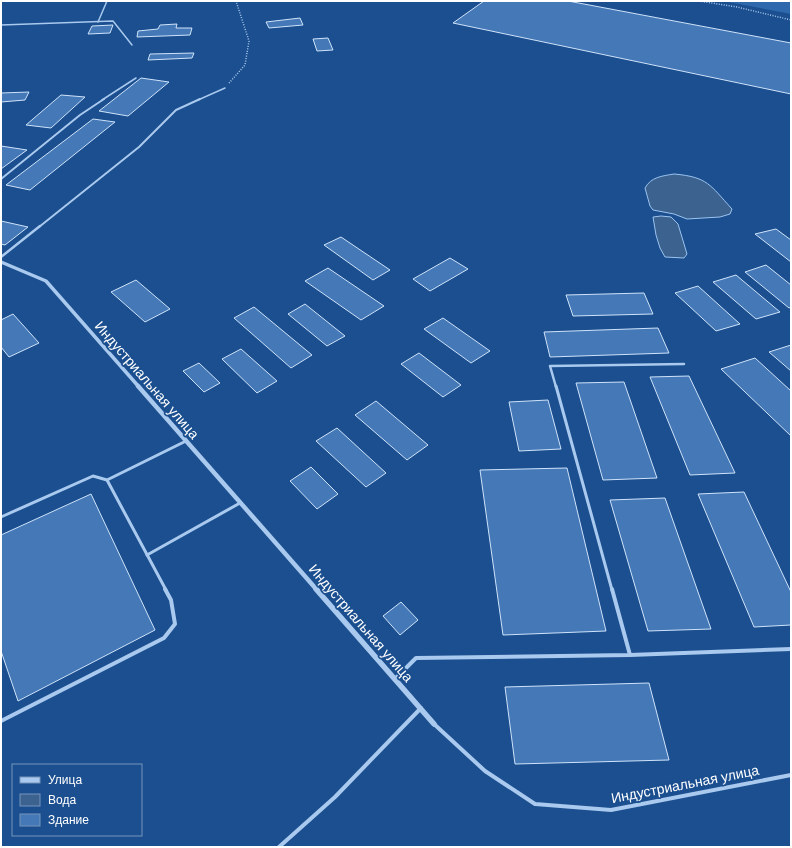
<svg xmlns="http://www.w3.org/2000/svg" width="792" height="848" font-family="'DM Sans',sans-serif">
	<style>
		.green { fill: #2e69ad }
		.water { fill: #3c6290; stroke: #9cc4f0 }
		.building { fill: #4478b7; stroke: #cfe3fa }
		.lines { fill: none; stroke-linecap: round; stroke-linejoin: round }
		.path { stroke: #a9c9ee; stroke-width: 1.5; stroke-dasharray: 1 1.5; stroke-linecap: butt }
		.lane-far4 { stroke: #a9c9ee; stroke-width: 1.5 }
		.lane-far3 { stroke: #a9c9ee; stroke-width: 2 }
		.lane-far2 { stroke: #a9c9ee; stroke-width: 2.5 }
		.lane-far1 { stroke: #a9c9ee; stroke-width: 3 }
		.lane { stroke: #a9c9ee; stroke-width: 4 }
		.street-far2 { stroke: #a9c9ee; stroke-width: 3.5 }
		.street-far1 { stroke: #a9c9ee; stroke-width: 4.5 }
		.street { stroke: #a9c9ee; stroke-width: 5.5 }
		.labels { text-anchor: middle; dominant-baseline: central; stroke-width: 3.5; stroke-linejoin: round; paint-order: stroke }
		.near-street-label { font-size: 14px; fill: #fff; stroke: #1b4f8f }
	</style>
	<rect width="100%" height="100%" fill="#1b4f8f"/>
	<path class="green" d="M723,1H791V14Z"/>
	<g class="water">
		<path d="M674,174C708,177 710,185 732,209L730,214L720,217L687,219L674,214L653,210L650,206L645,188C651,177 662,176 674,174Z"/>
		<path d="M661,216L671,217L678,224L687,254L684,258L665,257L660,248L656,235L653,217Z"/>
	</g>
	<g class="building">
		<path d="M484,1H568L791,43V94L453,23Z"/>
		<path d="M300,18L303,25L269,28L266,22Z"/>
		<path d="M177,24L176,28H192L190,35L137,37L138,31L158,29L160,25Z"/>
		<path d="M113,25L110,33L88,34L92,26Z"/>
		<path d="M328,38L333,50L317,51L313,39Z"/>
		<path d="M194,53L192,58L148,60L150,54Z"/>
		<path d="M141,78L169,82L128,116L99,111Z"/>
		<path d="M29,92L25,100L1,102V93Z"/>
		<path d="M61,95L85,97L51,128L26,125Z"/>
		<path d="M93,119L115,122L30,190L6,185Z"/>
		<path d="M1,146L27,150L1,169Z"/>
		<path d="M1,221L28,227L5,245L1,244Z"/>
		<path d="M776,229L791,240V262L755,234Z"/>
		<path d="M341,237L390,270L373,280L324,245Z"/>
		<path d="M450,258L468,269L430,291L413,279Z"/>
		<path d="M766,265L791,285V307L789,308L745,272Z"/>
		<path d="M328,268L384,306L361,320L305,281Z"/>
		<path d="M736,275L780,312L756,319L713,282Z"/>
		<path d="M136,280L170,309L145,322L111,292Z"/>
		<path d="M698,286L740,324L716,331L675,293Z"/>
		<path d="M644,293L653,314L573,316L566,295Z"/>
		<path d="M305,304L345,336L327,346L288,314Z"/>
		<path d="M254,307L312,355L291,368L234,318Z"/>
		<path d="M13,314L39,343L9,357L1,347V320Z"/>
		<path d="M443,318L490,351L471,363L424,329Z"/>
		<path d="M658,328L669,353L550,357L544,332Z"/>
		<path d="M791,345V371L769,352Z"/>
		<path d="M241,349L277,381L257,393L222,359Z"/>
		<path d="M419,353L461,385L443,397L401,364Z"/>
		<path d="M755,358L791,391V436L721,369Z"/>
		<path d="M199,363L220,383L204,392L183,371Z"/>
		<path d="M689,376L735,473L690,475L650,377Z"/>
		<path d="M624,382L657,478L603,480L576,383Z"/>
		<path d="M548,400L561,449L519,451L509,402Z"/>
		<path d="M376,401L428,445L407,460L355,415Z"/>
		<path d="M337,428L386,473L366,487L316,441Z"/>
		<path d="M311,467L338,494L317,509L290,481Z"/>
		<path d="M567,468L606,631L503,635L480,470Z"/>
		<path d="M744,492L791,592V625L754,627L698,494Z"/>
		<path d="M91,494L155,630L18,701L1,651V535Z"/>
		<path d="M665,498L711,629L648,631L610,500Z"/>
		<path d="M401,602L418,620L400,635L383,616Z"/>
		<path d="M649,683L669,760L515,764L505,687Z"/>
	</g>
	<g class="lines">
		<g class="path">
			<path d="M699,1L737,7L791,20"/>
			<path d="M229,83L245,65L249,41L236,1"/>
		</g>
		<g class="lane-far4">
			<path d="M98,22L107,1"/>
			<path d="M1,25L113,21L132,45"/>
			<path d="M102,100L136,78"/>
			<path d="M198,100L225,88"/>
		</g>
		<g class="lane-far3">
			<path d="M1,179L80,115L104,99"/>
			<path d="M39,227L139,147L176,110L200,99"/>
		</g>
		<g class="lane-far2">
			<path d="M1,257L40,226"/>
			<path d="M556,387L550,366L684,364"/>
		</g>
		<g class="lane-far1">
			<path d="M556,386L612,590"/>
			<path d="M107,480L166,590"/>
			<path d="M1,517L93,476L107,480L186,441"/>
			<path d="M147,555L240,503"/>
		</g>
		<g class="lane">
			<path d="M612,589L630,655"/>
			<path d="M395,679L416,658L630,655L791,649"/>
			<path d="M1,721L164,638L175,624L171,600L165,589"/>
			<path d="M434,724L485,771L535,804L611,810L791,775"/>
			<path d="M279,847L335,797L421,708"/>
		</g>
		<path class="street-far2" d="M1,262L46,281L139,387"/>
		<path class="street-far1" d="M138,386L317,590"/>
		<path class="street" d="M316,589L434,724"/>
	</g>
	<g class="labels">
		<g class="near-street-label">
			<text transform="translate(147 380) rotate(49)">Индустриальная улица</text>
			<text transform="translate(361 623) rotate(49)">Индустриальная улица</text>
			<text transform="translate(685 784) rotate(-11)">Индустриальная улица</text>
		</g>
	</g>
	<rect width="792" height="848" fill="none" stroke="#ffffff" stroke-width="4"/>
	<rect x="12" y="764" width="130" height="72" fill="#1b4f8f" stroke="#7695bc"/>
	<rect x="20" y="777" width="20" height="6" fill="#a9c9ee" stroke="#7695bc"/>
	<text x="48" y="784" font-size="12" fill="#ffffff">Улица</text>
	<rect x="20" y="794" width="20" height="12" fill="#3c6290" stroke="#7695bc"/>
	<text x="48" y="804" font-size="12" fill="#ffffff">Вода</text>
	<rect x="20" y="814" width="20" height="12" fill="#4478b7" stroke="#7695bc"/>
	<text x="48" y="824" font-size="12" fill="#ffffff">Здание</text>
</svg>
